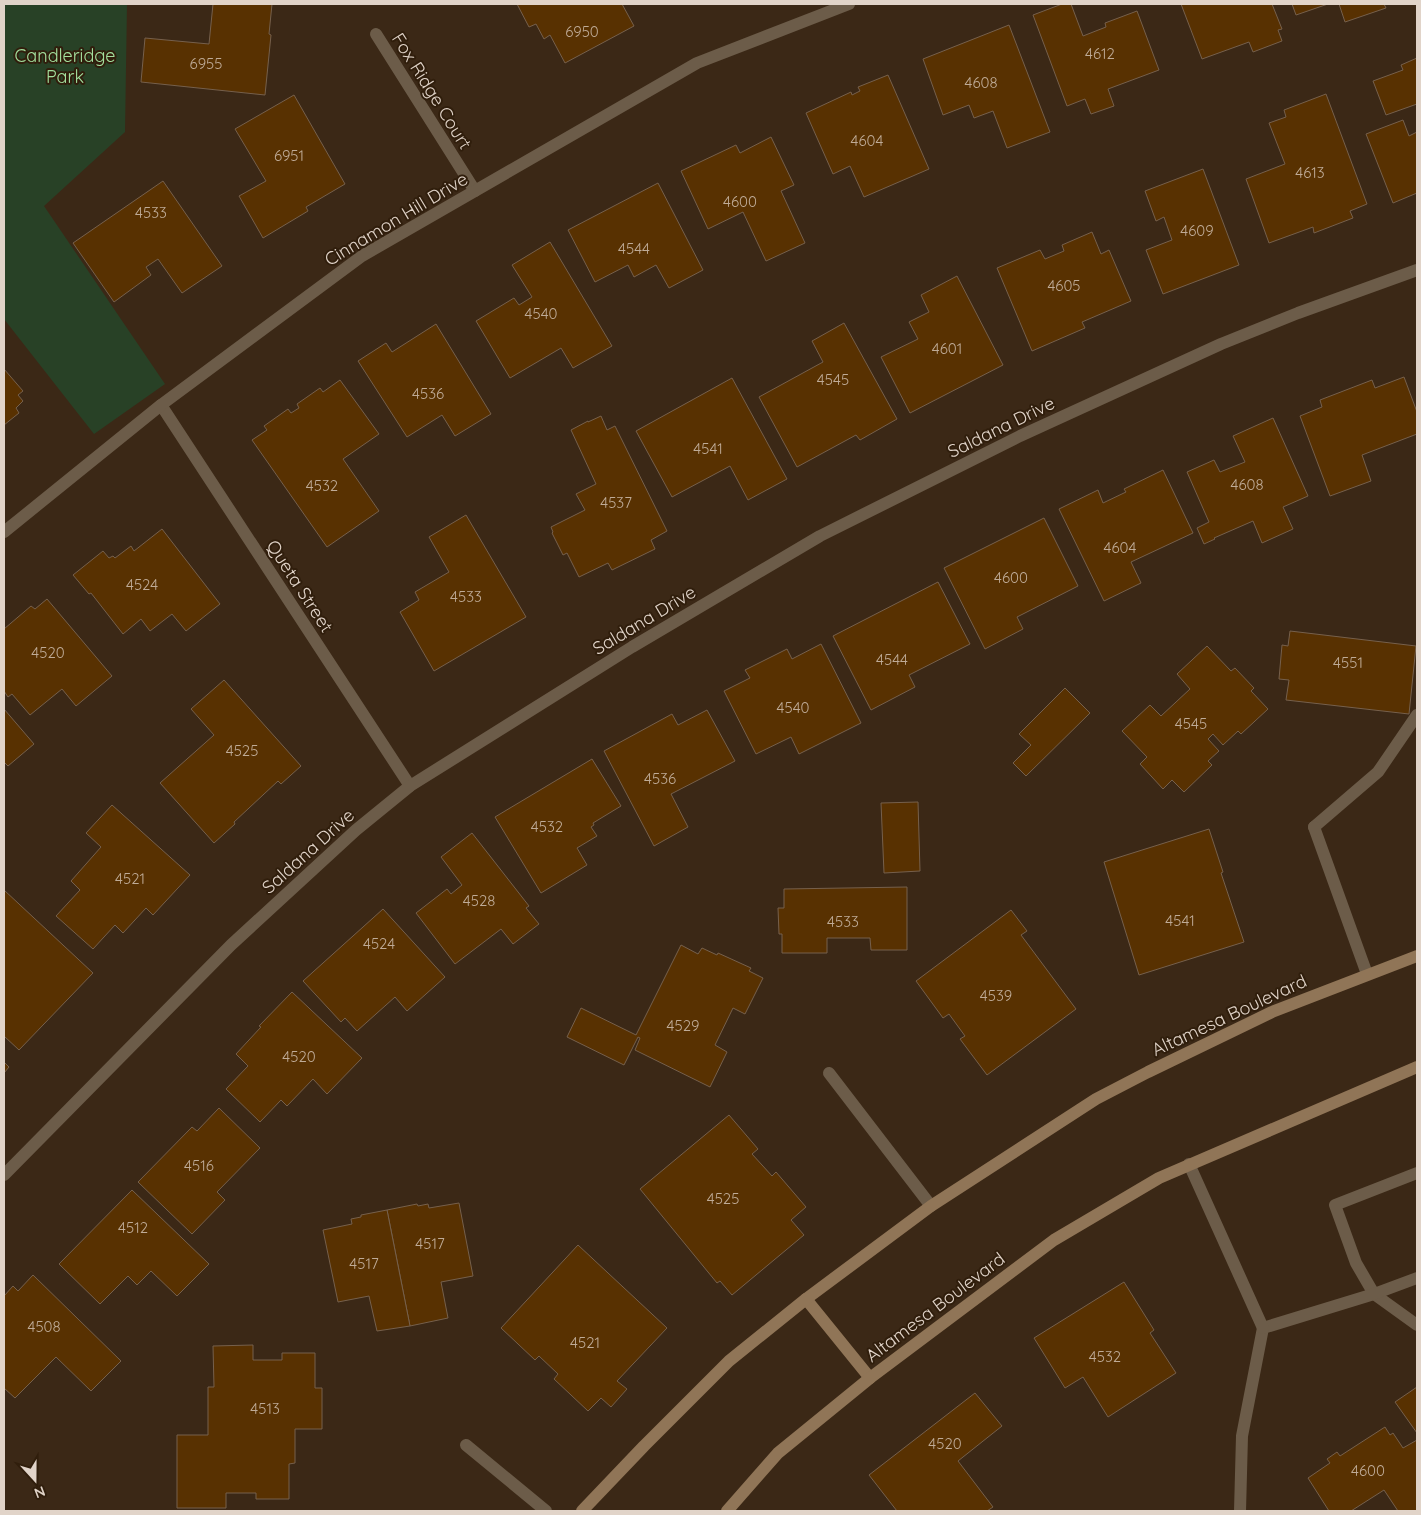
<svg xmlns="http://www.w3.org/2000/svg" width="1421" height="1515" font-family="Quicksand,sans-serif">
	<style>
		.green { fill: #284126 }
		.building { fill: #583101; stroke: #76604c }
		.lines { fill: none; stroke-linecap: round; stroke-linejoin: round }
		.service { stroke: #6c5c49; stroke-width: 12 }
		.minor { stroke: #6c5c49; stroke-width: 12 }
		.secondary { stroke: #907557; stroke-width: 12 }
		.labels { text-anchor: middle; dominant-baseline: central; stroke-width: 4; stroke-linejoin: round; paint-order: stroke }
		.number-label { font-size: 15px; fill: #bfab97 }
		.park-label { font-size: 18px; fill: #a3e09e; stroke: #301e0c }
		.street-label { font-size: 18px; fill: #e1d4c9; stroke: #301e0c }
	</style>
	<rect width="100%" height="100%" fill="#3b2816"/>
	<path class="green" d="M4,4H127L125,132L44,206L165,384L94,434L4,319Z"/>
	<g class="building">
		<path d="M213,4H272L269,34L271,35L265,95L141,82L145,38L209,44Z"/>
		<path d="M517,4H622L634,26L565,63L550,35L544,39L536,24L529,27Z"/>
		<path d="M1062,4H1071L1083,36L1106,27L1105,23L1137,11L1159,70L1108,89L1114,106L1091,114L1085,99L1067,106L1033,15Z"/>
		<path d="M1181,4H1272L1282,29L1278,30L1282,41L1253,52L1249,42L1202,59Z"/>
		<path d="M1292,4H1328L1296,15Z"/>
		<path d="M1339,4H1384L1386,8L1345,22Z"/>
		<path d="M1009,25L1050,132L1007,148L993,111L974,118L969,105L943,115L923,59Z"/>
		<path d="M1417,58V105V104L1386,115L1373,81L1403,70L1401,65Z"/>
		<path d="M888,75L929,169L864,197L850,166L833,174L806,113L851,92L852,95L860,91L858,87Z"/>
		<path d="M1326,94L1367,204L1350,211L1353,218L1314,233L1313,227L1269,243L1246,179L1285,164L1269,123L1286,117L1284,110Z"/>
		<path d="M294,95L345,184L306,207L308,211L263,238L239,196L266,181L235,129Z"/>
		<path d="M1403,120L1409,136L1417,132V193L1393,203L1366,134Z"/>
		<path d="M771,137L794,185L781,191L805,243L766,261L743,212L708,229L681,171L736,145L740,153Z"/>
		<path d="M1203,169L1239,265L1163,294L1146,250L1172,240L1164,217L1156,221L1145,191Z"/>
		<path d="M163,181L222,266L182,293L158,259L146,267L151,275L114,302L73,243Z"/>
		<path d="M658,183L703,270L669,288L656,265L634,277L628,265L595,282L568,230Z"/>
		<path d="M1092,232L1101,254L1109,250L1131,301L1082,322L1085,328L1032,351L997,268L1040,250L1045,259L1064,251L1062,245Z"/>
		<path d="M550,242L612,346L573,368L561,348L510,378L476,321L514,298L519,305L532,297L512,265Z"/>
		<path d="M957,276L1003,365L910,413L881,357L918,339L909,322L929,312L921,295Z"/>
		<path d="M844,323L897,419L860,440L856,435L797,467L759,397L823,362L812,341Z"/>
		<path d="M436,324L491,414L455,436L442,415L407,437L358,361L386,343L392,352Z"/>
		<path d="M4,369L23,391L18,395L23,401L16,408L19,413L4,425Z"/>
		<path d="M1404,377L1417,412V434L1362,455L1371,481L1330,496L1300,416L1322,407L1320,400L1372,380L1375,388Z"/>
		<path d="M732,378L787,479L748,500L730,466L672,497L636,431Z"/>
		<path d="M340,380L379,434L343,459L379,511L327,547L252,440L267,430L264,426L288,409L291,413L299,408L297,404L320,388L323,392Z"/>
		<path d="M601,416L607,430L615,426L667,531L651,540L655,549L612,570L608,563L579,577L567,553L563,555L552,533L553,532L551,527L585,510L576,494L596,484L571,430L588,421V422Z"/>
		<path d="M1273,418L1308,496L1283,507L1293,529L1262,543L1253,521L1214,538L1215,539L1204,544L1197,528L1209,522L1187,472L1214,460L1220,472L1245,462L1233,436Z"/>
		<path d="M1163,470L1193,533L1131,562L1141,583L1104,601L1059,509L1098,490L1103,503L1126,492L1124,489Z"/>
		<path d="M466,515L526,617L434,671L400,612L419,600L415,592L449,572L429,537Z"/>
		<path d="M1044,518L1078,586L1017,617L1023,629L985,649L944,568Z"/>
		<path d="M162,529L220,604L186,631L172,614L150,631L141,619L123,634L91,593L89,594L73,575L103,551L109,558L113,556L115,558L131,546L134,551Z"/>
		<path d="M938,582L970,644L909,675L915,687L871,710L833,636Z"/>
		<path d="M47,599L112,676L76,706L62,689L30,715L12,694L8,697L4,691V629L31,606L35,609Z"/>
		<path d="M1290,631L1416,646L1409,714L1286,700L1289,680L1279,679L1282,645L1288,646Z"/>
		<path d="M821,644L861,723L799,754L791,737L756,754L724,691L750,678L745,670L787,649L792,659Z"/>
		<path d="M1207,646L1231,671L1235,668L1254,688L1251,691L1268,709L1241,734L1238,731L1223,745L1213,734L1208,739L1219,751L1208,761L1212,765L1184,792L1172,780L1163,789L1140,764L1147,757L1122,731L1150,705L1161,716L1190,689L1177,674Z"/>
		<path d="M224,680L301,766L281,784L278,781L234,822L235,824L214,843L160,783L214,735L191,709Z"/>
		<path d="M1065,688L1090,713L1026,776L1013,763L1031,745L1019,734Z"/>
		<path d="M4,709L34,744L8,766L4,762Z"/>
		<path d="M707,710L735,761L671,794L688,827L654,846L604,751L672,714L678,725Z"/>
		<path d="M592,759L621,806L593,823L594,825L591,827L597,836L577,848L587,865L541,893L495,817Z"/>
		<path d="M918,802L920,871L884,873L881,803Z"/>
		<path d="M112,805L190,875L153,915L146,908L123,933L115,925L93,949L56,916L80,890L71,881L101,847L86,833Z"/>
		<path d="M1209,829L1223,872L1221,873L1244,942L1139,975L1104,862Z"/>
		<path d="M472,833L529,906L526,908L539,924L513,944L501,929L455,964L416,913L447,889L451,894L462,885L441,857Z"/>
		<path d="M907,887V950H871L870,938H827V953H782V934H779L778,908H784V889Z"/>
		<path d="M4,890L93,973L19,1050L4,1036Z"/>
		<path d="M383,909L445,977L407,1011L395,997L357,1031L345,1018L341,1022L303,981Z"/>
		<path d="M1011,910L1027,931L1021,935L1076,1009L987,1075L960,1039L965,1036L949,1014L943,1018L916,981Z"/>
		<path d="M681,945L698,954L702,948L717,955L718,953L751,968L749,971L763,978L745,1014L733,1008L715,1045L727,1052L710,1087L635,1050L640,1038L638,1037L624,1065L567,1037L581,1008L636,1035Z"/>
		<path d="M292,992L362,1058L327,1094L313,1079L287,1106L281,1100L260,1122L226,1089L248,1066L236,1054L261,1027L259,1026Z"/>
		<path d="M4,1062L9,1067L4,1073Z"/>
		<path d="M219,1108L260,1148L217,1192L225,1200L192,1234L138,1182L192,1127L197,1131Z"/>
		<path d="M729,1115L758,1149L752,1154L772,1176L776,1172L806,1207L791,1220L804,1235L732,1295L720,1281L717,1283L640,1189Z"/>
		<path d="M132,1190L209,1264L177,1296L151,1271L137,1285L128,1276L100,1304L59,1264Z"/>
		<path d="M459,1203L473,1276L441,1282L448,1318L410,1326L387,1210L417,1204L418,1206L428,1204L429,1208Z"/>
		<path d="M387,1210L410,1326L377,1331L369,1296L338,1302L323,1230L352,1224L351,1219L361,1217V1215Z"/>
		<path d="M578,1245L667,1328L617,1381L627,1389L611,1407L601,1398L588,1411L554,1379L558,1374L539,1356L535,1360L501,1328Z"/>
		<path d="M33,1275L121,1361L91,1391L56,1357L15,1398L4,1388V1296L13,1286L18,1291Z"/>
		<path d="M1124,1282L1154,1330L1150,1333L1176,1373L1108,1417L1083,1377L1065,1388L1034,1338Z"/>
		<path d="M253,1345V1360H282V1353H315V1388H322V1429H295V1463L289,1464V1499H256V1493H226V1508H177V1435H208V1387H214L213,1346Z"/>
		<path d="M1417,1387V1433L1395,1402Z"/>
		<path d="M975,1393L1002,1426L958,1461L993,1507L987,1511H897L869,1475Z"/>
		<path d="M1385,1427L1390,1435L1393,1433L1403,1448L1417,1440V1511H1398L1384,1490L1351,1511H1329L1308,1478L1330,1463L1327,1459L1337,1452L1340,1456Z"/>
	</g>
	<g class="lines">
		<g class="service">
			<path d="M1314,827L1378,772L1417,715"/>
			<path d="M1417,1173L1335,1205L1356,1263L1374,1294L1417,1325"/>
			<path d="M1240,1511L1242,1436L1263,1328L1374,1294L1417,1278"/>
		</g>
		<g class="minor">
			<path d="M376,34L475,191"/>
			<path d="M161,405L410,786"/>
			<path d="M4,532L161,405L362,256L697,63L849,4"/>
			<path d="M1314,827L1367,974"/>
			<path d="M829,1073L931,1206"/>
			<path d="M1189,1164L1263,1328"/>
			<path d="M4,1175L231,945L356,830L410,786L632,647L820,536L1020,436L1221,344L1298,313L1417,270"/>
			<path d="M466,1445L546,1511"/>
		</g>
		<g class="secondary">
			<path d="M806,1299L870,1378"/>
			<path d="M582,1511L644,1446L729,1361L806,1299L931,1206L1096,1099L1148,1072L1272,1012L1417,956"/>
			<path d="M727,1511L778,1453L870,1378L1054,1240L1159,1178L1417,1067"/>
		</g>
	</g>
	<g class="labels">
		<g class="number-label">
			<text x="582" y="31">6950</text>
			<text x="1100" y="53">4612</text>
			<text x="206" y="63">6955</text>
			<text x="981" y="82">4608</text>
			<text x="867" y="140">4604</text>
			<text x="289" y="155">6951</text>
			<text x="1310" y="172">4613</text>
			<text x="740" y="201">4600</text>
			<text x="151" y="212">4533</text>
			<text x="1197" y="230">4609</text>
			<text x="634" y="248">4544</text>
			<text x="1064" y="285">4605</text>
			<text x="541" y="313">4540</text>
			<text x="947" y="348">4601</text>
			<text x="833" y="379">4545</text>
			<text x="428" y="393">4536</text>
			<text x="708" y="448">4541</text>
			<text x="1247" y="484">4608</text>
			<text x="322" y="485">4532</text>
			<text x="616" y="502">4537</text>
			<text x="1120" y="547">4604</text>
			<text x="1011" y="577">4600</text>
			<text x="142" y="584">4524</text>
			<text x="466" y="596">4533</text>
			<text x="48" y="652">4520</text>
			<text x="892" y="659">4544</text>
			<text x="1348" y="662">4551</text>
			<text x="793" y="707">4540</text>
			<text x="1191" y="723">4545</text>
			<text x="242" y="750">4525</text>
			<text x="660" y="778">4536</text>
			<text x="547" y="826">4532</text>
			<text x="130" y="878">4521</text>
			<text x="479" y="900">4528</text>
			<text x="1180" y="920">4541</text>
			<text x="843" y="921">4533</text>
			<text x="379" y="943">4524</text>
			<text x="996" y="995">4539</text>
			<text x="683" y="1025">4529</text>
			<text x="299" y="1056">4520</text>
			<text x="199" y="1165">4516</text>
			<text x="723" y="1198">4525</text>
			<text x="133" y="1227">4512</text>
			<text x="430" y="1243">4517</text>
			<text x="364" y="1263">4517</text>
			<text x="44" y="1326">4508</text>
			<text x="585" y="1342">4521</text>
			<text x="1105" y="1356">4532</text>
			<text x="265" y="1408">4513</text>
			<text x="945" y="1443">4520</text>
			<text x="1368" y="1470">4600</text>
		</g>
		<g class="park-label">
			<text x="65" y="55">Candleridge<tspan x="65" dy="21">Park</tspan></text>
		</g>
		<g class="street-label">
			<text transform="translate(432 91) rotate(58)">Fox Ridge Court</text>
			<text transform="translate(396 219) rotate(-31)">Cinnamon Hill Drive</text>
			<text transform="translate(1001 427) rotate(-26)">Saldana Drive</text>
			<text transform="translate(300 586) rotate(57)">Queta Street</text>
			<text transform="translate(644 620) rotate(-31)">Saldana Drive</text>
			<text transform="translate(308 851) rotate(-42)">Saldana Drive</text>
			<text transform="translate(1229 1015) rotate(-25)">Altamesa Boulevard</text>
			<text transform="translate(935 1307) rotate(-37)">Altamesa Boulevard</text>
		</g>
	</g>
	<rect width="1421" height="1515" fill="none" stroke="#e1d4c9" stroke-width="10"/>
	<g transform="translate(35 1480) rotate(159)" stroke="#301e0c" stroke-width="4" paint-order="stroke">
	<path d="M0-4L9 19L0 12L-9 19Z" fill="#e1d4c9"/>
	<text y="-8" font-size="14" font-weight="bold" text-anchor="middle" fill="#e1d4c9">N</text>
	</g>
</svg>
